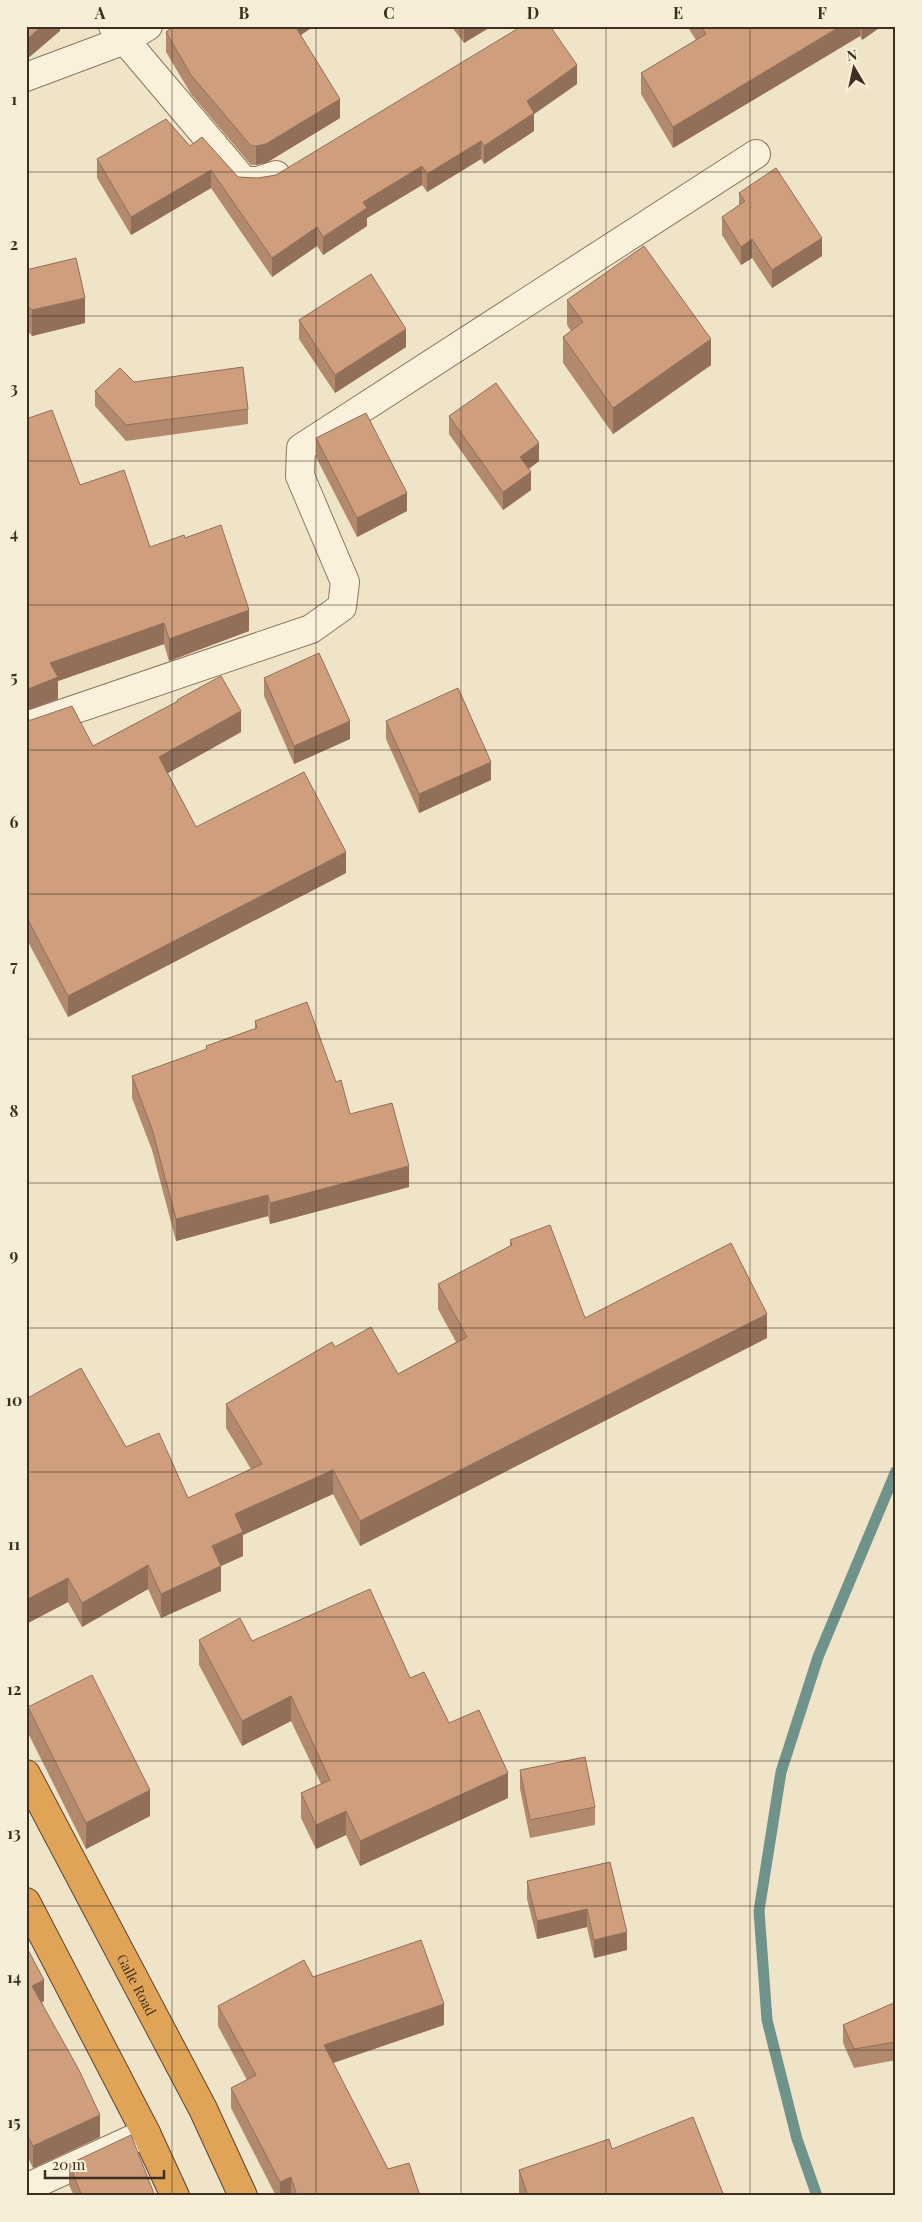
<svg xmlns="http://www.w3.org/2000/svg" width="922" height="2222" font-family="'Playfair Display',serif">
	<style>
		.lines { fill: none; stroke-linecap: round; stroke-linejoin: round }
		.stream { stroke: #6f938a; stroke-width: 11 }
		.minor-casing { stroke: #8d765c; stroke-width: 30 }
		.highway-casing { stroke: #5b4430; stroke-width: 30 }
		.minor { stroke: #faf1dc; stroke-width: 28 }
		.highway { stroke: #e0a458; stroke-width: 28 }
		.wall { fill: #b2896c }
		.shaded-wall { fill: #916f58 }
		.building { fill: #cf9f7d; stroke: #916f58 }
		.grid { fill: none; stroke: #3d2e20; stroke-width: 1; stroke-opacity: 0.55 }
		.labels { text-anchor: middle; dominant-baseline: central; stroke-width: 4; stroke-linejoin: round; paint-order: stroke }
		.street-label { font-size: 14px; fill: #3d2e20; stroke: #f7eed8 }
		.neatline { fill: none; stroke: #3d2e20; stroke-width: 2 }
		.grid-label { font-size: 16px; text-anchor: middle; font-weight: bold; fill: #3d2e20 }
	</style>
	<rect width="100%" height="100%" fill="#f0e4c8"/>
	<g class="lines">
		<path class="stream" d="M817,2196L797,2139L767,2020L759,1911L781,1772L818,1657L896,1471"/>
		<g class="minor-casing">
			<g id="minor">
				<path d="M113,26L244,181H258L276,175"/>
				<path d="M26,77L125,40L148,26"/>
				<path d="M26,726L311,629L342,607L345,582L300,476L301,448L756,154"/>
				<path d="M26,2188L146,2133"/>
			</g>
		</g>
		<g class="highway-casing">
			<g id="highway">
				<path id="s1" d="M26,1774L203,2109L243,2196"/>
				<path d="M26,1902L146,2133L175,2196"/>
			</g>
		</g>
		<use href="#minor" class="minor"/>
		<use href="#highway" class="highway"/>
	</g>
	<g class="wall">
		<path d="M167,26H314L301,35L340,118L266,163L256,165H251L191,94L166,52V32L169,30Z"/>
		<path d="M451,26H492L464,43Z"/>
		<path d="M687,26H882L862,40L860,36L673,148L641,94V73L696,40Z"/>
		<path d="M577,84L534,114V131L484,164L481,159L427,192L422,185L367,218V226L323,255L317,246L272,277L211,188L131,235L97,178V159L190,146L238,177L258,178L276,175Z"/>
		<path d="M739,193L822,256L772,288L752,258L741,265L722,235V217L739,205Z"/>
		<path d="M26,270L85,323L32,336L26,329Z"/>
		<path d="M567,300L711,365L613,434L563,363V337L571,331L567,325Z"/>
		<path d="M299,320L406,347L335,393L299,339Z"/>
		<path d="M134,382L248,409V424L126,441L95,406V391Z"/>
		<path d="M449,416L539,461L529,469L531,490L503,510L449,434Z"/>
		<path d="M26,419L80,485L150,547L185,538L249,631L169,661L164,644L58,681V699L26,711Z"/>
		<path d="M316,438L407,511L357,537L316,457Z"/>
		<path d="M264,678L350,739L294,764L264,696Z"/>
		<path d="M177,700L241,732L168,773L196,827L346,873L68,1017L26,938V720L93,746L177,702Z"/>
		<path d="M386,721L491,780L419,813L386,739Z"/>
		<path d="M255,1021L336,1082L350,1114L409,1187L270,1224L268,1216L176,1241L152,1150L132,1098V1076L206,1050V1046L255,1029Z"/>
		<path d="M510,1240L585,1318L767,1338L360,1546L333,1494L243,1535V1556L221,1566V1591L161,1618L148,1589L82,1627L68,1602L26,1624V1399L126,1447L188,1498L251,1469L226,1428V1404L335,1347L398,1374L456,1342L438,1309V1284L510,1246Z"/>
		<path d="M199,1640L252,1641L410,1678L449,1723L508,1798L360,1866L346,1835L316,1849L301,1818V1793L321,1784L291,1721L242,1746L199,1665Z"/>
		<path d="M28,1707L150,1816L86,1849L28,1733Z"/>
		<path d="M520,1770L595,1807V1825L530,1838L520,1789Z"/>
		<path d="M610,1862L627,1950L594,1958L587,1927L537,1939L527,1899V1881Z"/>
		<path d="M26,1946L44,2001L42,2002L100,2137L33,2168L26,2154Z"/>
		<path d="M313,1977L444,2025L333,2063L388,2169L420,2196H276L231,2108V2088L247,2080L218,2026V2006Z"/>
		<path d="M896,2002V2060L854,2068L843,2043V2025Z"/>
		<path d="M612,2149L724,2196H520L519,2194V2170Z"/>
		<path d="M69,2164L155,2196H74L69,2185Z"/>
	</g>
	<g class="shaded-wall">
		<path d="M42,26H60V31L26,60V40Z"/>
		<path d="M292,26H314L292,41Z"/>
		<path d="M464,26H492L464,43Z"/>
		<path d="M841,26H860V36L673,148V127Z"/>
		<path d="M862,26H882L862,40Z"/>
		<path d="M577,65V84L534,114V131L484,164V146L527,101Z"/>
		<path d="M340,99V118L266,163L256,165V146Z"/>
		<path d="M481,141V159L427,192V174Z"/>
		<path d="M422,166V185L367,218V226L323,255V237L363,202Z"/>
		<path d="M211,170V188L131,235V217Z"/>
		<path d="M317,227V246L272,277V258Z"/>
		<path d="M822,238V256L772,288V270Z"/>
		<path d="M752,239V258L741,265V247Z"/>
		<path d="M85,298V323L32,336V310Z"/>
		<path d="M406,329V347L335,393V375Z"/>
		<path d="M711,339V365L613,434V408Z"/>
		<path d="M539,443V461L520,475V457Z"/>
		<path d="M531,472V490L503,510V492Z"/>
		<path d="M407,493V511L357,537V518Z"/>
		<path d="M249,610V631L169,661V639Z"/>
		<path d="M164,623V644L58,681V699L26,711V690L50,663Z"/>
		<path d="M241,711V732L159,778V757Z"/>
		<path d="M350,721V739L294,764V746Z"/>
		<path d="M491,762V780L419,813V794Z"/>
		<path d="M346,852V873L68,1017V996Z"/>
		<path d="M409,1166V1187L270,1224V1203Z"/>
		<path d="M268,1195V1216L176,1241V1219Z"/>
		<path d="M767,1314V1338L360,1546V1521Z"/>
		<path d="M333,1470V1494L243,1535V1556L212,1570V1546L235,1514Z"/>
		<path d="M148,1565V1589L82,1627V1603Z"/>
		<path d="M221,1566V1591L161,1618V1594Z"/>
		<path d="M68,1578V1602L26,1624V1600Z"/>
		<path d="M291,1696V1721L242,1746V1721Z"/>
		<path d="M508,1773V1798L360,1866V1841Z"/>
		<path d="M150,1790V1816L86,1849V1823Z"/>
		<path d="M346,1811V1835L316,1849V1825Z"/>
		<path d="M587,1909V1927L537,1939V1921Z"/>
		<path d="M627,1932V1950L594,1958V1940Z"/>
		<path d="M44,1980V2001L32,2007V1986Z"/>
		<path d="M444,2004V2025L324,2066V2045Z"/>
		<path d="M100,2115V2137L33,2168V2146Z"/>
		<path d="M291,2177V2196H280V2182Z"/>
	</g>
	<g class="building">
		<path d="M26,26H42L26,40Z"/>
		<path d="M175,26H295L340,99L266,144L256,146H251L191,75L166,32Z"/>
		<path d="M522,26H550L577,65L527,101L534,113L484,146L481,141L427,174L422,166L363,202L367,208L323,237L317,227L272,258L211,170L131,217L97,159L166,119L190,146L202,137L238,177L258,178L276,175Z"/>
		<path d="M701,26H841L673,127L641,73L706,34Z"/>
		<path d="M776,168L822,238L772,270L752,239L741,247L722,217L745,201L739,193Z"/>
		<path d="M644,246L711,339L613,408L563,337L583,322L567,300Z"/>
		<path d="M76,258L85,298L32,310L26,304V270Z"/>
		<path d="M371,274L406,329L335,375L299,320Z"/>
		<path d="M243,367L248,409L126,425L95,391L120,368L134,382Z"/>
		<path d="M496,383L539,443L520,457L531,472L503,492L449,416Z"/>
		<path d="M52,410L80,485L124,470L150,547L184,535L185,538L221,525L249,610L169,639L164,623L50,663L58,677L26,690V419Z"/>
		<path d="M366,413L407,493L357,518L316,438Z"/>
		<path d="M319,653L350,721L294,746L264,678Z"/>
		<path d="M221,676L241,711L159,757L196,827L304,772L346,852L68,996L26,916V720H31L72,706L93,746L178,701L177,700Z"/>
		<path d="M458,688L491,762L419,794L386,721Z"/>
		<path d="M307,1002L336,1082L341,1080L350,1114L392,1103L409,1166L270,1203L268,1195L176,1219L152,1129L132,1076L207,1049L206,1046L257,1028L255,1021Z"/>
		<path d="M550,1225L585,1318L731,1243L767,1314L360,1521L333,1470L235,1514L243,1532L212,1546L221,1566L161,1594L148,1565L82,1603L68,1578L26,1600V1399L81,1368L126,1447L159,1433L188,1498L262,1464L226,1404L332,1342L335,1347L371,1327L398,1374L467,1337L438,1284L512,1245L510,1240Z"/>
		<path d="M370,1589L410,1678L424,1672L449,1723L479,1710L508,1773L360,1841L346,1811L316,1825L301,1793L330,1780L291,1696L242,1721L199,1640L240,1618L252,1641Z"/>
		<path d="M92,1675L150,1790L86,1823L28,1707Z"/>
		<path d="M585,1757L595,1807L530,1820L520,1770Z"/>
		<path d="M610,1862L627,1932L594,1940L587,1909L537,1921L527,1881Z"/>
		<path d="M421,1940L444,2004L324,2045L388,2169L409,2163L420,2196H297L291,2177L280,2182L231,2088L256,2075L218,2006L304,1960L313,1977Z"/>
		<path d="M26,1946L44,1980L32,1986L79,2070L100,2115L33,2146L26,2132Z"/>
		<path d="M896,2002V2042L854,2049L843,2025Z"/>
		<path d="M693,2117L724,2196H528L519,2170L609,2139L612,2149Z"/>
		<path d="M131,2135L155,2196H82L69,2164Z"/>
	</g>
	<path class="grid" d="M172,26V2196M316,26V2196M461,26V2196M606,26V2196M750,26V2196M26,172H896M26,316H896M26,461H896M26,605H896M26,750H896M26,894H896M26,1039H896M26,1183H896M26,1328H896M26,1472H896M26,1617H896M26,1761H896M26,1906H896M26,2050H896"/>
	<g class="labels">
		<g class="street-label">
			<text stroke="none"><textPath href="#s1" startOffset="238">Galle Road</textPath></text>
		</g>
	</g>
	<rect width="922" height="2222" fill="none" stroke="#f7eed8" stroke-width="55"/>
	<g transform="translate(854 68) rotate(351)" stroke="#f7eed8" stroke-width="4" paint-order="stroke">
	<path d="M0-4L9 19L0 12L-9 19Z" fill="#3d2e20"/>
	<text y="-8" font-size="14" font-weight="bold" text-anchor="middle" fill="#3d2e20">N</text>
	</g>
	<path d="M45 2170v8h119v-8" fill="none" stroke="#3d2e20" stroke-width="2.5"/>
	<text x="52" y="2170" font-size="15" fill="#3d2e20" stroke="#f7eed8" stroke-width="4" paint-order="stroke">20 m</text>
	<rect x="28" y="28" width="866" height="2166" class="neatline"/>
	<g class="grid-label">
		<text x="100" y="19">A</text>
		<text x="244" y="19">B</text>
		<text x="389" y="19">C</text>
		<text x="533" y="19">D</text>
		<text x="678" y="19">E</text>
		<text x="822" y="19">F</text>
		<text x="14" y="105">1</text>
		<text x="14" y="250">2</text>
		<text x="14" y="394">3</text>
		<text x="14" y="539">4</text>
		<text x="14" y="683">5</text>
		<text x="14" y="828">6</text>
		<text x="14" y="972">7</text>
		<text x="14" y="1117">8</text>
		<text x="14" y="1261">9</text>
		<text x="14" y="1406">10</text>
		<text x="14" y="1550">11</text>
		<text x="14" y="1695">12</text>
		<text x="14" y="1839">13</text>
		<text x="14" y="1983">14</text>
		<text x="14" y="2128">15</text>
	</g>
</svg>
